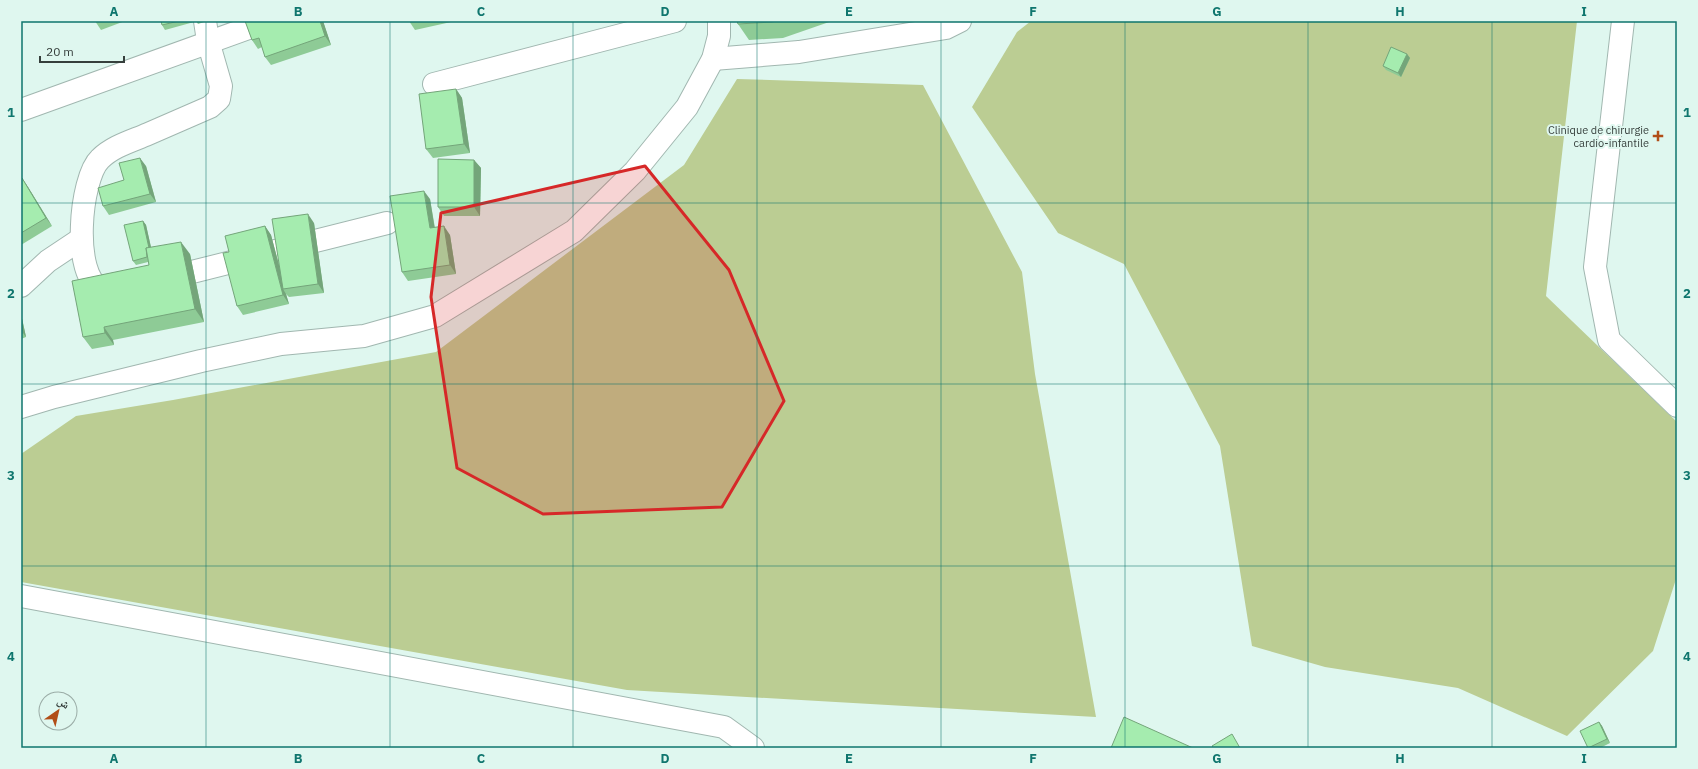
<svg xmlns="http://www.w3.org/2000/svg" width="1698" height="769" font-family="'IBM Plex Sans','Noto Naskh Arabic',sans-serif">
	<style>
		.green { fill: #bbcd93 }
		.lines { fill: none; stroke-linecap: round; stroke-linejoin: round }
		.street-casing { stroke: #a1b7b0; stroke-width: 24 }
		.street { stroke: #fff; stroke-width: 22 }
		.wall { fill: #8ecb96 }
		.shaded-wall { fill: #74a57a }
		.building { fill: #a5ecaf; stroke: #74a57a }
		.marked { fill: #d62828; fill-opacity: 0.2; stroke: #d62828; stroke-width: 3; stroke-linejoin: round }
		.grid { fill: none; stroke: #0f766e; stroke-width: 1; stroke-opacity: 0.55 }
		.poi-dot { fill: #b14e18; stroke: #dff7ef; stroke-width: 1.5 }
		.labels { text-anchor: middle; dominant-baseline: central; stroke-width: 4; stroke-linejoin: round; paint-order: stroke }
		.poi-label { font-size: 11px; fill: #363f3c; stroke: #dff7ef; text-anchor: end }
		.neatline { fill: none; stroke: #0f766e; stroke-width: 1.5 }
		.grid-label { font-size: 13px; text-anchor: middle; font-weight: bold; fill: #0f766e }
	</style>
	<rect width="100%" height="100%" fill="#dff7ef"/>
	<g class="green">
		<path d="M1031,21H1577L1546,296L1677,422V576L1653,651L1567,736L1458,688L1325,667L1252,646L1220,446L1124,264L1058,233L972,107L1017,32Z"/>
		<path d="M737,79L923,85L1022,272L1035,374L1096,717L627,690L21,582V454L76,416L173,400L436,352L684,165Z"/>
	</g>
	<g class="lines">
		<g class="street-casing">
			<g id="street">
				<path d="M1623,21L1595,267L1609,340L1677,406"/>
				<path d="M713,59L799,52L946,28L960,21"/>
				<path d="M434,84L675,21"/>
				<path d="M21,110L268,21"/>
				<path d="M164,279L387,223"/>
				<path d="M21,286L48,261L81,239"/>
				<path d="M115,290C111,290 106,291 102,289C71,278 80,178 100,159C113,146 132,141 148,134C169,125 189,116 210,107L219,99L221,86L208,41L205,21"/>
				<path d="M21,407L54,397L201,361L281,344L364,336L435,316L574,231L635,171L687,107L713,59L719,36V21"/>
				<path d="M21,596L724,727L753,748"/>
			</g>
		</g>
		<use href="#street" class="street"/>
	</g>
	<g class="wall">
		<path d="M95,21H125L101,30Z"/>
		<path d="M161,21H194V22L165,30L162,25Z"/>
		<path d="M196,21H207L198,24Z"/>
		<path d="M245,21H323L331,45L271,65L265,57L262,47L258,49L252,40Z"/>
		<path d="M409,21H451V22L415,30Z"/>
		<path d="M737,21H832L783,38L749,40L738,24Z"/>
		<path d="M1407,54L1410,58L1401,77L1386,70L1383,66Z"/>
		<path d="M456,89L462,98L470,153L433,158L426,149Z"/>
		<path d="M474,160L481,168L480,216H444L438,207Z"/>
		<path d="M146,166L156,202L109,215L103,206L124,180Z"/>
		<path d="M21,178H22L28,187L52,226L21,245Z"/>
		<path d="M430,199L435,228L450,235L456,274L408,281L402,272Z"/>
		<path d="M143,221L146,225L151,247L190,254L204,322L113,340L114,345L92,349L83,337L149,265L148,262L136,265L133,261Z"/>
		<path d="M314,223L324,293L289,297L286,294L289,304L243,315L237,306L229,252L265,226L271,235L280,268Z"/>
		<path d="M21,314L26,337L21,339Z"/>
		<path d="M1599,722L1602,726L1610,743L1600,748H1588Z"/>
	</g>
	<g class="shaded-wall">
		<path d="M320,21H323L331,45L325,36Z"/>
		<path d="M1407,54L1410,58L1401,77L1398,73Z"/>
		<path d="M456,89L462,98L470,153L464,144Z"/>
		<path d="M140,158L146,166L156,202L150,194Z"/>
		<path d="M474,160L481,168L480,216L474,207Z"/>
		<path d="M22,178L28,187L52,226L46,218Z"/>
		<path d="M424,191L430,199L436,237L430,228Z"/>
		<path d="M308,214L314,223L324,293L318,284Z"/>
		<path d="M143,221L146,225L154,261L151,256Z"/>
		<path d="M265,226L271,235L285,288L283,289L286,294L289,304L283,295Z"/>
		<path d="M444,226L450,235L456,274L450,265Z"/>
		<path d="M181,242L190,254L204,322L195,309Z"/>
		<path d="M21,314L26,337L23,333L21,323Z"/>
		<path d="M104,327L113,340L114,345L105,333Z"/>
		<path d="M1599,722L1602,726L1610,743L1607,739Z"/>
	</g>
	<g class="building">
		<path d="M161,21H179L162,25Z"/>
		<path d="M245,21H320L325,36L265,57L259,38L252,40Z"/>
		<path d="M737,21H776L772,22L738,24Z"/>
		<path d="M1391,47L1407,54L1398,73L1383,66Z"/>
		<path d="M456,89L464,144L426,149L419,94Z"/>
		<path d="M140,158L150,194L103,206L98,188L124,180L119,163Z"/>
		<path d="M438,159L474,160V207H438Z"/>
		<path d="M21,178H22L46,218L21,233Z"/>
		<path d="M424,191L430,228L444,226L450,265L402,272L390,196Z"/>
		<path d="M308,214L318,284L283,289L272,219Z"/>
		<path d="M143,221L149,248H146L147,257L133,261L124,225Z"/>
		<path d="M265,226L283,295L237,306L223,253L229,252L225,236Z"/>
		<path d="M181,242L195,309L104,327L105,333L83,337L72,281L149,265L146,248Z"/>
		<path d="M21,323L23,333H21Z"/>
		<path d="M1124,717L1193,748H1111Z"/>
		<path d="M1599,722L1607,739L1588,748L1580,731Z"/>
		<path d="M1232,734L1240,748H1214L1212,746Z"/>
	</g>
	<path class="marked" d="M645,166L729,270L784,401L722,507L543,514L457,468L431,297L441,213Z"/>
	<path class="grid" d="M206,21V748M390,21V748M573,21V748M757,21V748M941,21V748M1125,21V748M1308,21V748M1492,21V748M21,203H1677M21,384H1677M21,566H1677"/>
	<path class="poi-dot" d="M1656 130h4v4h4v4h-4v4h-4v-4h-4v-4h4z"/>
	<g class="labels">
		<g class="poi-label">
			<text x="1649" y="130">Clinique de chirurgie<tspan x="1649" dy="13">cardio-infantile</tspan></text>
		</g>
	</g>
	<rect width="1698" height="769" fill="none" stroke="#dff7ef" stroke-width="44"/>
	<g transform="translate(58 711) rotate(34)"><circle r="19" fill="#dff7ef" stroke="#9bada7"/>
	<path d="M0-3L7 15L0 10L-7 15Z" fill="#b14e18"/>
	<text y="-6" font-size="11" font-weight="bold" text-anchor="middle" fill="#363f3c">ش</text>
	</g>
	<path d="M40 56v6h84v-6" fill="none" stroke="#363f3c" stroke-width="2"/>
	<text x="46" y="56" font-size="12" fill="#363f3c" stroke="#dff7ef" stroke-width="3" paint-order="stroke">20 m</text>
	<rect x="22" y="22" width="1654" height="725" class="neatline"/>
	<g class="grid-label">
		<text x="114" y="16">A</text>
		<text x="298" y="16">B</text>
		<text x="481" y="16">C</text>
		<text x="665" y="16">D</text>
		<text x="849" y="16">E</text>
		<text x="1033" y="16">F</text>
		<text x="1217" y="16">G</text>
		<text x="1400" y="16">H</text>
		<text x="1584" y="16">I</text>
		<text x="11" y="117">1</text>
		<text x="1687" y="117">1</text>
		<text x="11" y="298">2</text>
		<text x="1687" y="298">2</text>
		<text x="11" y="480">3</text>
		<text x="1687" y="480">3</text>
		<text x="11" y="661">4</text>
		<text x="1687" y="661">4</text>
		<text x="114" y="763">A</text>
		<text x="298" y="763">B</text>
		<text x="481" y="763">C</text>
		<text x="665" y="763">D</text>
		<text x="849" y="763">E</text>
		<text x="1033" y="763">F</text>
		<text x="1217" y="763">G</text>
		<text x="1400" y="763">H</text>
		<text x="1584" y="763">I</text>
	</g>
</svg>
